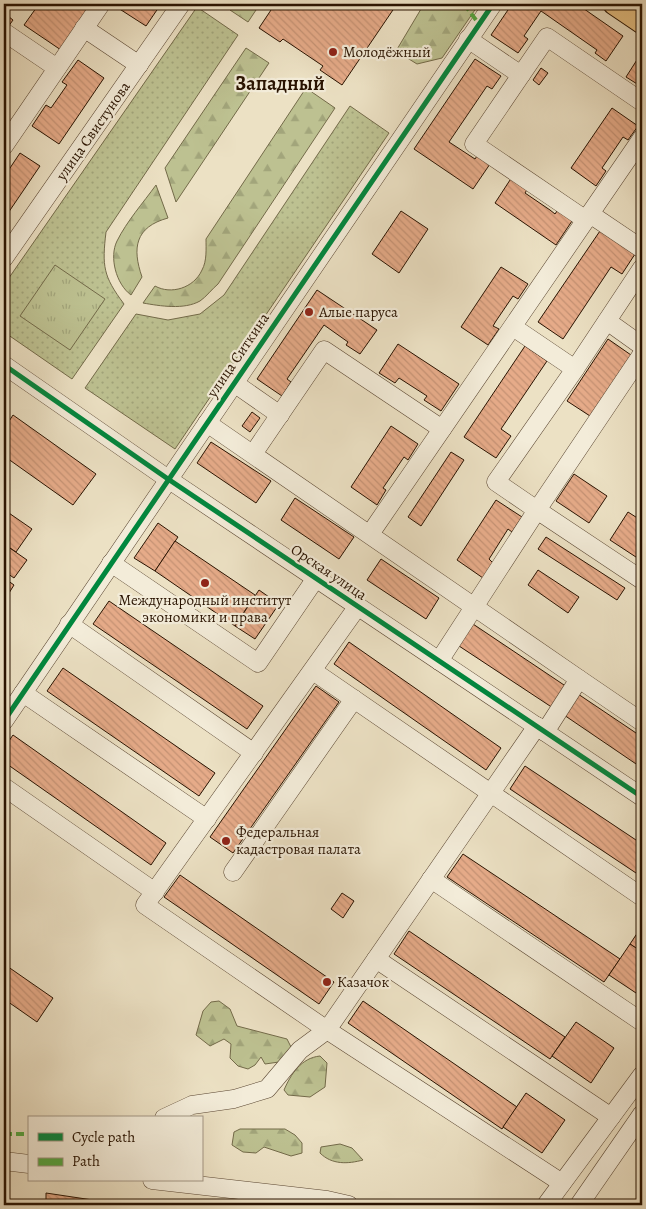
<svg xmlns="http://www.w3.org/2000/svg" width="646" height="1209" font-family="Alegreya,serif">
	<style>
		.grass { fill: url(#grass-dots); stroke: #736a49 }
		.forest { fill: url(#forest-firs); stroke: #736a49 }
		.park { fill: url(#park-tufts); stroke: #736a49 }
		.building { fill: url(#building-back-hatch); stroke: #291301 }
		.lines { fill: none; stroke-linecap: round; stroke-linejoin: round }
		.minor-casing { stroke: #5a4632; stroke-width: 19 }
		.major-casing { stroke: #291301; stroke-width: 23 }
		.minor { stroke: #f3ecd9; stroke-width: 18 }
		.major { stroke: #e6c082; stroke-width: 21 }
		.tram { stroke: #291301; stroke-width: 1 }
		.quiet { stroke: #53a840; stroke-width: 4; stroke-dasharray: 8 4; stroke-linecap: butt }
		.cycleway-casing { stroke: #f3ecd9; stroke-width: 8 }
		.cycleway { stroke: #00873e; stroke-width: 5 }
		.poi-dot { fill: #8f2418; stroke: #f3ecd9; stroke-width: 2 }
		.labels { text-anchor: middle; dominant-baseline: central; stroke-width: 4.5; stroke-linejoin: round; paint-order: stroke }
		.poi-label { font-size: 15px; fill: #291301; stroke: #f3ecd9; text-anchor: start }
		.street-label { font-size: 15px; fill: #291301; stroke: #f3ecd9 }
		.district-label { font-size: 20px; font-weight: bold; fill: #291301; stroke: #f3ecd9 }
	</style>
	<defs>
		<pattern id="grass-dots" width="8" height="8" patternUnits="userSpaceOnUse" patternTransform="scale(1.25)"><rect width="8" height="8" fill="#bdc191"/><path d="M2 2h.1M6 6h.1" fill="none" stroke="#a2a57b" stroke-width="1.8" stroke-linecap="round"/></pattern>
		<pattern id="forest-firs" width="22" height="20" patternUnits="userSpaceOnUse" patternTransform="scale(1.25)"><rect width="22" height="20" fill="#bdc191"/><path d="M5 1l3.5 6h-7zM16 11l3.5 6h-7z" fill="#a2a57b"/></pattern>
		<pattern id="park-tufts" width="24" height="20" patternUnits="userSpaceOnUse" patternTransform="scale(1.25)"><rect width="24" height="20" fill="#bdc191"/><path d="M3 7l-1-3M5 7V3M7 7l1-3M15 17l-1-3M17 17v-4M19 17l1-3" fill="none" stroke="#a2a57b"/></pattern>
		<pattern id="building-back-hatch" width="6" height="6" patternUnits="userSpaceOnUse" patternTransform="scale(1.25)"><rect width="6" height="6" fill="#e6ab89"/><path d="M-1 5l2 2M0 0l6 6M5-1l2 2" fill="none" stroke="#c59274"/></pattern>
	</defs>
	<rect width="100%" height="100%" fill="#ece1c4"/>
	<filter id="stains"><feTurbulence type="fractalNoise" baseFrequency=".004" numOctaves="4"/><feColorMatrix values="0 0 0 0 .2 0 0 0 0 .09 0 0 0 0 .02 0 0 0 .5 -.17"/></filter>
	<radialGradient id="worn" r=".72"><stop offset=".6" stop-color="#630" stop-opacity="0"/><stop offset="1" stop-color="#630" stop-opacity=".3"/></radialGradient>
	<g class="grass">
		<path d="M197,7L238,35L106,232C102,266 103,276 124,304L72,379L4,332V285Z"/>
		<path d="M350,106L389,133L175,449L85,388L136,314L168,320L200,314L224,295Z"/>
	</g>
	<g class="forest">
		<path d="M234,4H260L248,22L230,10Z"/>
		<path d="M424,4H479L442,58L417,64L396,51Z"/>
		<path d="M246,48L269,63L176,202L165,168Z"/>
		<path d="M306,88L335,108L218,284C212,289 206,297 200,301C184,310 160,306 143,303L155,286C171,295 194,288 202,270C207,261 206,249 206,239Z"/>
		<path d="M156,185L168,218C135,227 132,248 142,277L131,295C116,284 109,257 117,241C127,221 143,203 156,185Z"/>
		<path d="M219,1001L230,1009L237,1026L287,1039L291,1047L279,1062L265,1064L261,1057L255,1065L248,1069L238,1066L230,1058L231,1044L224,1039L210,1046L196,1035L203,1011L211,1002Z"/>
		<path d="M320,1056L327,1063L325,1087L310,1097L288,1095L284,1090C291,1074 301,1058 320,1056Z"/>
		<path d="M240,1129H285L295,1135L302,1143V1153L291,1156L264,1147L256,1153L243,1152L232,1145L234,1132Z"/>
		<path d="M340,1144L352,1148L363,1160C348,1164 332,1165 320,1153L321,1147Z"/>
	</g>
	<path class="park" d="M55,265L105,299L70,350L20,316Z"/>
	<g class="building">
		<path d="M39,4H92L61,50L24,25Z"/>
		<path d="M121,4H161L146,26L118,8Z"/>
		<path d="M275,4H363L368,7L370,4H397L342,85L320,70L323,66L283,39L280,42L259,28Z"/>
		<path d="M512,4H577L623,36L606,61L595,53L597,50L541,11L524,36L528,39L518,53L491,35Z"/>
		<path d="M4,13L13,20L8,27L4,24Z"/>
		<path d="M642,52V87L626,77Z"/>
		<path d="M475,59L501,76L492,89L487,86L449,142L475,159L477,156L490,164L473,189L414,149Z"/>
		<path d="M78,60L104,78L59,144L32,126L46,105L51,108L67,85L62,82Z"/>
		<path d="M541,68L548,73L539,85L533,80Z"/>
		<path d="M612,108L638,126L628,140L623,137L602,168L606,171L596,186L571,168Z"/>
		<path d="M20,153L40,166L4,219V177Z"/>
		<path d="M512,177L528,188L525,193L550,210L555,214L559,208L574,218L556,245L495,203Z"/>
		<path d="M401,211L428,229L399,273L372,254Z"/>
		<path d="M602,228L637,251L622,274L611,267L563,339L538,322Z"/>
		<path d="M501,267L528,284L518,299L513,296L496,321L493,326L499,329L488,345L461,327Z"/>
		<path d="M317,290L377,330L360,354L346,345L348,342L324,325L287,379L291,382L282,396L257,379Z"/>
		<path d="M608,339L631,355L590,416L567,401Z"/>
		<path d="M398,344L459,384L441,411L424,400L427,396L399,378L395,383L379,373Z"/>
		<path d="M525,346L547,361L501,429L511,436L496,458L464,437Z"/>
		<path d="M252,412L260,418L250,432L242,426Z"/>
		<path d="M13,415L96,474L73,505L4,456V429Z"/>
		<path d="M391,426L418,444L408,460L404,457L383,488L386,490L377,505L351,487Z"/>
		<path d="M211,442L271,481L256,503L197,463Z"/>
		<path d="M451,452L464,460L421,526L408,517Z"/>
		<path d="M574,474L607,496L589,523L556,501Z"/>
		<path d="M295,498L354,537L339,559L281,520Z"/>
		<path d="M496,500L522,517L512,532L508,529L491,556L489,559L493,563L483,578L457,560Z"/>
		<path d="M6,511L32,529L16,552L4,544V515Z"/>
		<path d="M628,512L642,521V561L610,540Z"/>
		<path d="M158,523L178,537L155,571L134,558Z"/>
		<path d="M546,537L625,588L617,600L538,549Z"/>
		<path d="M175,541L255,595L235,626L155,571Z"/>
		<path d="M4,544L27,560L14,578L4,571Z"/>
		<path d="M381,559L439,598L426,619L367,580Z"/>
		<path d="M538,570L579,597L568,613L528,585Z"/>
		<path d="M4,578L14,585L4,601Z"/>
		<path d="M259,590L279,604L255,639L235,626Z"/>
		<path d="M109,601L263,706L247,729L93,624Z"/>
		<path d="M470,622L567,687L553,708L456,644Z"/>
		<path d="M349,642L501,748L486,770L334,664Z"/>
		<path d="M63,668L215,773L199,796L47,691Z"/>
		<path d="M316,686L339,702L233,853L210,837Z"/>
		<path d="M578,694L642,737V768L564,715Z"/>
		<path d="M13,735L166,843L151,865L4,762V748Z"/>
		<path d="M525,766L642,844V877L510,789Z"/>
		<path d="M463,854L620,959L604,982L447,877Z"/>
		<path d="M180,875L334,982L319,1004L164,897Z"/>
		<path d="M342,893L354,901L343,918L331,909Z"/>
		<path d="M640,929L642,931V952L630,944Z"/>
		<path d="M409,931L565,1037L550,1059L394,954Z"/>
		<path d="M630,944L642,952V997L609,975Z"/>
		<path d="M4,964L53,998L37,1022L4,999Z"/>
		<path d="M363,1001L517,1107L502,1129L348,1023Z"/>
		<path d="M576,1022L614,1048L591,1083L552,1056Z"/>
		<path d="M526,1093L565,1120L542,1153L503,1127Z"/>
		<path d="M46,1193L126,1205H53L46,1203Z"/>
	</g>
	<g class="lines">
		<g class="minor-casing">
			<g id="minor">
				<path d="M84,28L139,65"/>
				<path d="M4,32L57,68"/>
				<path d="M468,39L521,75L547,37L642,102"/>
				<path d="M521,75L474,144L586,220"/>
				<path d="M4,146L101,4"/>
				<path d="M590,214L642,249"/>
				<path d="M4,258L181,4"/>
				<path d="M607,321L642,346"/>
				<path d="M513,327L575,369L642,268"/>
				<path d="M4,365L168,479L642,797"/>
				<path d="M575,369L496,482L537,510L642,354"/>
				<path d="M234,383L280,415"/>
				<path d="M207,423L579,679L545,732"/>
				<path d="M253,454L324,350L442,429"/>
				<path d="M370,534L642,138"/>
				<path d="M111,563L258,663L316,578"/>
				<path d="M69,624L254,753"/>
				<path d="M439,661L537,510L642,580"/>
				<path d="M313,671L642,897"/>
				<path d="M579,679L642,722"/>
				<path d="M23,693L207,819"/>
				<path d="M4,721L493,4"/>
				<path d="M537,726L327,1030L562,1183"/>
				<path d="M4,787L155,892"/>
				<path d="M233,872L354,699"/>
				<path d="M431,879L642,1022"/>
				<path d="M376,959L611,1117"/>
				<path d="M164,1118L192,1105L234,1099L267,1089L300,1050L327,1030L145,905L358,606"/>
				<path d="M4,1161L29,1164"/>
				<path d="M152,1180L327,1200L349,1205"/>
				<path d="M546,1205L642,1075"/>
				<path d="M579,1205L642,1114"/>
			</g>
		</g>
		<g class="major-casing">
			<path id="major" d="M614,4L642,23"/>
		</g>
		<use href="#minor" class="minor"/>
		<use href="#major" class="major"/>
		<path class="tram" d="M632,4L642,11"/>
		<g class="quiet">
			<path d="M464,4L479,24"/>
			<path d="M4,1134H29"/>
		</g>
		<g class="cycleway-casing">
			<g id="cycleway">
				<path d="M4,365L168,479L642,797"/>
				<path d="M4,721L493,4"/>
			</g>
		</g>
		<use href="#cycleway" class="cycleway"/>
	</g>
	<g class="poi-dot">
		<circle cx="333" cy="52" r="5"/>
		<circle cx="309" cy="312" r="5"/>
		<circle cx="205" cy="583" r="5"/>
		<circle cx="226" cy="841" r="5"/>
		<circle cx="327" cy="982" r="5"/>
	</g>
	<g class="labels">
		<g class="poi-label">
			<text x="343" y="52">Молодёжный</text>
			<text x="319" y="312">Алые паруса</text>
			<text x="205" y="600" text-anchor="middle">Международный институт<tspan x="205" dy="17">экономики и права</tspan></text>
			<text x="236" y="832">Федеральная<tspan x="236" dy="17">кадастровая палата</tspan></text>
			<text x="337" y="982">Казачок</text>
		</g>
		<g class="street-label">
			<text transform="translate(93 131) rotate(-55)">улица Свистунова</text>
			<text transform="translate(238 355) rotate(-56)">улица Ситкина</text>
			<text transform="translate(329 572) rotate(34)">Орская улица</text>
		</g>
		<g class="district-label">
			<text x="280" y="83">Западный</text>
		</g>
	</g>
	<rect width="646" height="1209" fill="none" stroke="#ece1c4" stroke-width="20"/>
	<rect x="5" y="5" width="636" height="1199" fill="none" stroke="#291301" stroke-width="2.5"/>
	<rect x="10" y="10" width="626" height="1189" fill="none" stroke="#291301"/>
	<rect x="28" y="1116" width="175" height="65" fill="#f3ecd9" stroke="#a29583"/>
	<rect x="38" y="1133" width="25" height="8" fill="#00873e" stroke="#a29583"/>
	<text x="72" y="1142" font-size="15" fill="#291301">Cycle path</text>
	<rect x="38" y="1158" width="25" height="8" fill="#53a840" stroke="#a29583"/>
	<text x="72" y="1166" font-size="15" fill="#291301">Path</text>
	<rect width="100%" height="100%" filter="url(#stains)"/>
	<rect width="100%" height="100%" fill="url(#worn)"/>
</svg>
